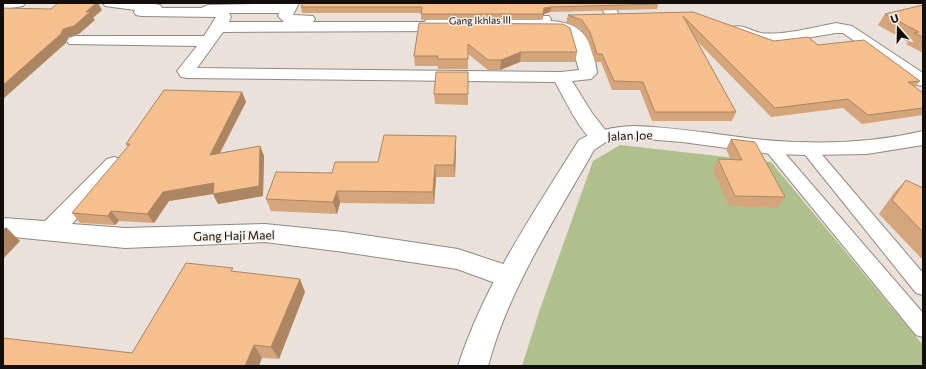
<svg xmlns="http://www.w3.org/2000/svg" width="926" height="369" font-family="Commissioner,sans-serif">
	<style>
		.green { fill: #afc08d }
		.lines { fill: none; stroke-linecap: round; stroke-linejoin: round }
		.lane-casing { stroke: #918983; stroke-width: 2 }
		.street-casing { stroke: #918983; stroke-width: 2 }
		.secondary-casing { stroke: #918983; stroke-width: 2 }
		.lane { fill: #fff; fill-rule: evenodd }
		.street { fill: #fff; fill-rule: evenodd }
		.secondary { fill: #fff; fill-rule: evenodd }
		.wall { fill: #d4a47a }
		.shaded-wall { fill: #ac8663 }
		.building { fill: #f6bf8e; stroke: #ac8663 }
		.labels { text-anchor: middle; dominant-baseline: central; stroke-width: 3; stroke-linejoin: round; paint-order: stroke }
		.far-street-label { font-size: 10px; fill: #110e0c; stroke: #f7efe8 }
		.street-label { font-size: 12px; fill: #110e0c; stroke: #f7efe8 }
	</style>
	<rect width="100%" height="100%" fill="#eae1da"/>
	<path class="green" d="M620,145L771,162L923,345V366H522L540,309L593,161Z"/>
	<g class="lines">
		<g class="lane-casing">
			<g id="lane">
				<path d="M771,142L776,143L923,313V337L916,335L766,151L764,147L766,143Z"/>
				<path d="M807,142L812,143L923,273V295L916,293L802,151L800,147L802,143Z"/>
			</g>
		</g>
		<g class="street-casing">
			<g id="street">
				<path d="M3,3H25L23,6L5,9H3Z"/>
				<path d="M103,3H149L160,5L162,8H201L208,5L299,3L293,15L313,16L315,19L313,22H425L427,18L432,16H549L551,19L550,21C584,22 593,41 597,73L591,79L572,81L592,113L610,136L607,141C602,142 597,143 592,140C578,128 565,99 555,82L187,78L181,77L177,71L197,46L69,44L67,41L69,38L75,36H204L216,17L141,16L136,15L134,12L135,10L105,6ZM229,13H279L278,16L284,22H229L231,17ZM536,24L534,26L537,29L562,31L569,36L579,70L561,72L197,68L223,32L448,31L453,29L455,25Z"/>
				<path d="M598,3H612L620,16L618,19H608Z"/>
				<path d="M836,23L852,26L923,73V86L917,85L843,33H836L776,43H760L732,33L729,30L732,27C743,24 751,31 761,33C780,36 816,27 836,23Z"/>
				<path d="M114,157L121,159L125,164L121,169L72,224L125,228L265,224L344,232L458,249L518,269L522,277L518,285L509,288L457,269L344,252L265,242L125,248L3,236V218L45,221L107,159Z"/>
			</g>
		</g>
		<g class="secondary-casing">
			<path id="secondary" d="M633,126C674,127 714,134 754,139C810,145 868,144 923,131V145L867,154L809,155L771,154L682,142L633,138L606,142L594,150C555,219 509,288 488,366H458C484,285 534,212 579,140C597,130 613,127 633,126Z"/>
		</g>
		<use href="#lane" class="lane"/>
		<use href="#street" class="street"/>
		<use href="#secondary" class="secondary"/>
	</g>
	<g class="wall">
		<path d="M658,4L657,9L550,12L544,14L542,20H421V13H302L301,7Z"/>
		<path d="M923,5V53L906,44L908,42L878,25L885,14Z"/>
		<path d="M693,12L774,41L818,45L920,81L915,87L923,93V115L862,124L843,108L771,117L697,41L736,112L732,121H652L640,90H612L601,62H595L588,41L580,28L566,23L568,15Z"/>
		<path d="M419,23L577,52L575,62H520L500,70H488L468,54V69H438V66H415L414,56Z"/>
		<path d="M468,72V105L435,104L434,94Z"/>
		<path d="M242,92L246,102L220,153L260,146L264,156L263,196L218,204L213,194L169,201L154,223L119,221L115,225L80,223L72,213L128,147L126,144Z"/>
		<path d="M731,139L785,197L778,208L729,206L713,170L718,159L731,160L726,149Z"/>
		<path d="M456,148L455,177H436L434,204L340,203L337,214L271,211L266,199L332,173L378,162Z"/>
		<path d="M906,180L923,188V260L879,214L894,193Z"/>
		<path d="M235,272L305,292L279,359L262,358L132,353Z"/>
	</g>
	<g class="shaded-wall">
		<path d="M96,3H98L102,10L93,18L95,20L79,34L68,37L66,43L3,99V85L63,29L86,12Z"/>
		<path d="M551,7L550,12L544,14L542,20L544,8Z"/>
		<path d="M521,52L520,62L500,70L501,60Z"/>
		<path d="M242,92L246,102L214,164L210,155Z"/>
		<path d="M456,136V148L455,177L454,165Z"/>
		<path d="M260,146L264,156L263,196L218,204L213,194Z"/>
		<path d="M435,165L436,177L434,204L433,192Z"/>
		<path d="M214,183L219,193L169,201L154,223L147,214L163,192Z"/>
		<path d="M337,191L340,203L337,214L333,202Z"/>
		<path d="M111,211L119,221L115,225L108,216Z"/>
		<path d="M6,227L20,241L3,259V230Z"/>
		<path d="M300,279L305,292L279,359L271,347Z"/>
		<path d="M254,345L262,358L259,366H245Z"/>
	</g>
	<g class="building">
		<path d="M58,3H96L86,12H90L74,26L63,29L61,34L3,85V8L51,9Z"/>
		<path d="M303,3H658V4L551,7L544,8L543,14H421L422,7H301Z"/>
		<path d="M923,5V37L914,33L919,32L885,14Z"/>
		<path d="M693,12L774,41L808,37L818,45L864,40L920,81L908,82L923,93V108L868,115L848,99L775,108L683,16L736,112H655L643,82L614,81L602,54H597L590,32L582,20L568,15Z"/>
		<path d="M419,23L563,24L570,28L577,52H521L501,60H488L468,44V59H437L438,56H414Z"/>
		<path d="M436,72H468V94H434Z"/>
		<path d="M164,90L242,92L210,155L260,146L259,186L213,194L214,183L163,192L147,214L111,211L108,216L72,213L130,144H126Z"/>
		<path d="M384,135L456,136L454,165H435L433,192L337,191L333,202L266,199L276,172L332,173L335,162H378Z"/>
		<path d="M731,139L755,142L785,197L735,196L718,159L742,160Z"/>
		<path d="M906,180L923,188V232L892,200Z"/>
		<path d="M186,263L233,268L231,271L300,279L271,347L254,345L245,366H3V338L132,353Z"/>
	</g>
	<g class="labels">
		<g class="far-street-label">
			<text transform="translate(480 20) rotate(-1)">Gang Ikhlas III</text>
		</g>
		<g class="street-label">
			<text transform="translate(630 135) rotate(-2)">Jalan Joe</text>
			<text transform="translate(234 235) rotate(-1)">Gang Haji Mael</text>
		</g>
	</g>
	<rect width="926" height="369" fill="none" stroke="#110e0c" stroke-width="8"/>
	<g transform="translate(898 28) rotate(340)" stroke="#f7efe8" stroke-width="3" paint-order="stroke">
	<path d="M0-3L7 15L0 10L-7 15Z" fill="#110e0c"/>
	<text y="-6" font-size="11" font-weight="bold" text-anchor="middle" fill="#110e0c">U</text>
	</g>
</svg>
